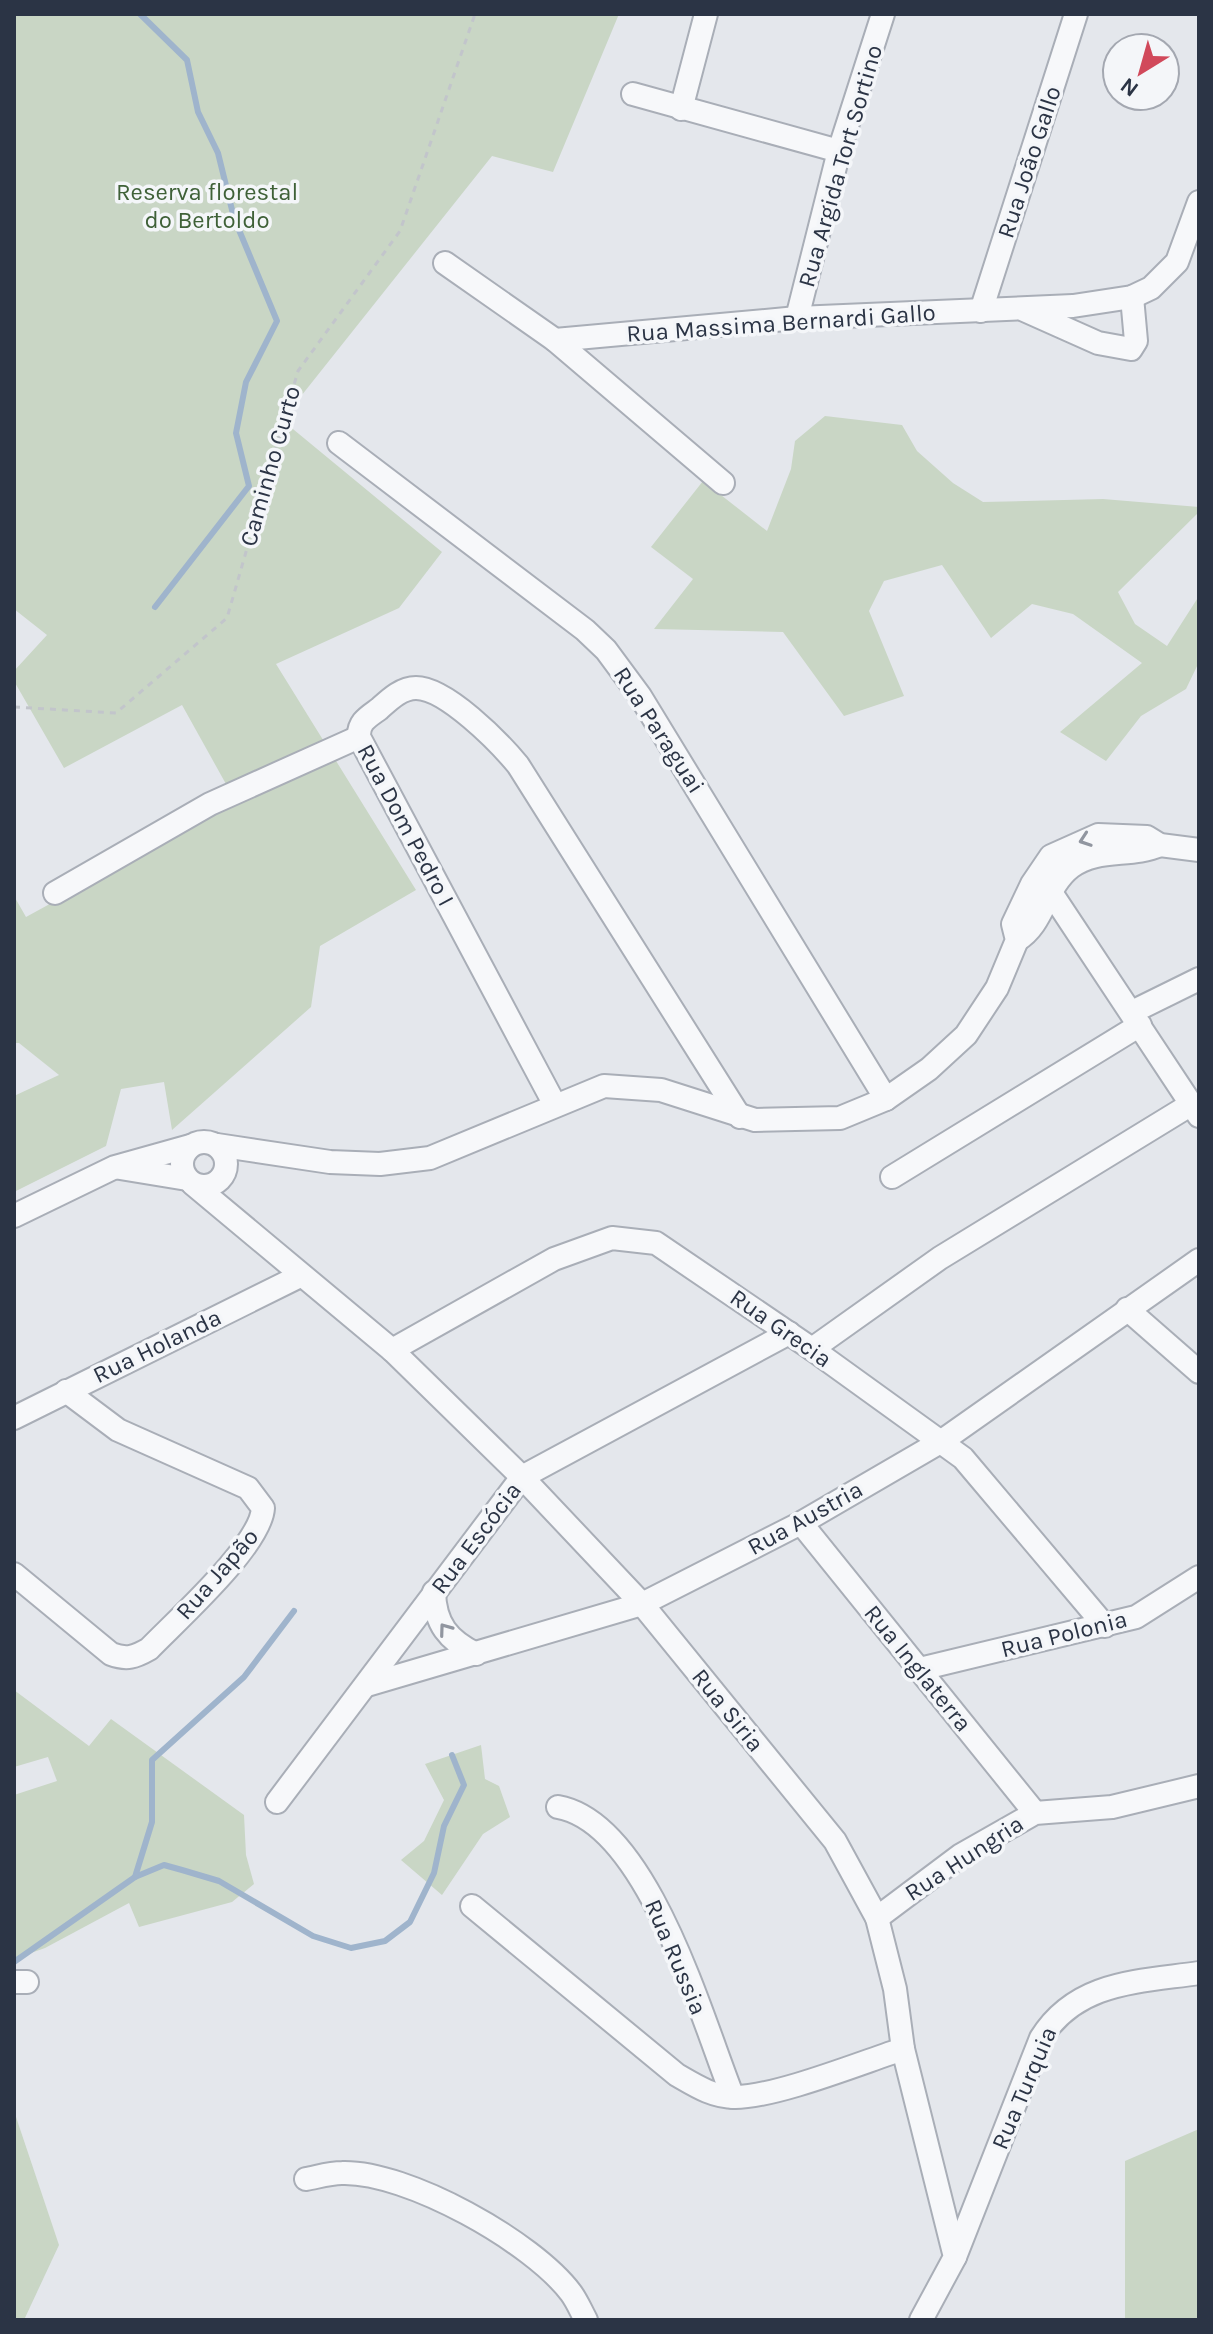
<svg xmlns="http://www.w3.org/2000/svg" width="1213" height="2334" font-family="Karla,sans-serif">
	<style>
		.green { fill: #c9d6c5 }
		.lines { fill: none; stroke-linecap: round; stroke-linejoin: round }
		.stream { stroke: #9fb4cc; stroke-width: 6 }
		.minor-casing { stroke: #a9aeb7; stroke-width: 26 }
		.path { stroke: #c2c5cb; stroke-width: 3; stroke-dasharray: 6 6; stroke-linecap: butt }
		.minor { stroke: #f7f8fa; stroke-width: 22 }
		.oneway { stroke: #9196a0 }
		.labels { text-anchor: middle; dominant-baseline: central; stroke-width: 7; stroke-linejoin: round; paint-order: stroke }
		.street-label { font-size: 24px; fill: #2b3445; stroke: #f4f6f9 }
		.park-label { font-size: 24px; fill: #3f6138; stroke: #f4f6f9 }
	</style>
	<rect width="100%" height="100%" fill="#e4e7ec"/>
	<g class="green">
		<path d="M14,14H619L553,172L492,156L282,420L442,552L399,608L276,664L416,890L320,946L311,1007L172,1130L164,1082L121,1089L106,1146L14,1192V1096L59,1075L19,1043H14V896L26,917L236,802L182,705L64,768L14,681V671L47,635L14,609Z"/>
		<path d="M825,416L902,425L917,451L953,483L983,502L1103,499L1199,507V512L1118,592L1135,624L1167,646L1199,596V662L1186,689L1141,716L1106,761L1060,732L1142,663L1073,614L1032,604L991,638L942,565L884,581L869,611L904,696L844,716L783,632L654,629L693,579L651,547L703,481L767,531L791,469L795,441Z"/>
		<path d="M14,1690L89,1746L111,1719L244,1815L246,1855L254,1884L232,1902L139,1927L129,1903L45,1948L14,1959V1795L57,1781L48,1757L14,1767Z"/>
		<path d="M481,1745L485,1779L499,1786L510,1817L483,1834L442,1895L401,1860L424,1841L444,1800L425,1764Z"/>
		<path d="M14,2111L59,2245L24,2320H14Z"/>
		<path d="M1199,2129V2320H1125V2161Z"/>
	</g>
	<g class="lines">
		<g class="stream">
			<path d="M140,14L187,60L198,112L218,153L234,218L277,321L246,382L236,433L249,486L155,607"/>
			<path d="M135,1877L164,1865L182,1870L219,1881L313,1936L351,1948L385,1941L410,1922L434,1873L444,1826L464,1785L452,1755"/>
			<path d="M14,1962L135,1877L152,1822V1760L244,1677L294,1611"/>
		</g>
		<g class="minor-casing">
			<g id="minor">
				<path d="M633,94L839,151"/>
				<path d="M681,109L706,14"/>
				<path d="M445,263L555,340L797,318L1073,306L1132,297L1151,288L1177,262L1199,202"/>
				<path d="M1024,310L1098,343L1131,349L1136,341L1132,297"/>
				<path d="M981,311L1076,14"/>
				<path d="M797,318L839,151L883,14"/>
				<path d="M555,340L723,483"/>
				<path d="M339,443L585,630L606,650L640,696L886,1099"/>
				<path d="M1050,891L1199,1116"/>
				<path d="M55,893L210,804L359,737"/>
				<path d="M1017,940C1044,924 1045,887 1071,867C1098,847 1131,858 1160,845"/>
				<path d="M1132,1012L1199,979"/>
				<path d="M555,1105L359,737C358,722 368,717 379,709C389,700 401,688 416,688C446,688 499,742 518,765L740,1117"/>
				<circle cx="204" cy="1164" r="22"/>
				<path d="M217,1145L330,1162L380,1164L430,1158L604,1086L661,1090L755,1120L840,1118L886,1099L929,1069L966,1035L997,988L1017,940L1013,924L1032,884L1051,856L1098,835L1147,837L1160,845L1199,850"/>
				<path d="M120,1168L187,1179"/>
				<path d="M892,1177L1140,1025"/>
				<path d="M193,1184L392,1350L522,1477L642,1604L835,1841L877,1918L895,1989L903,2049L955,2257L921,2320"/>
				<path d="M14,1216L115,1167L190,1146"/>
				<path d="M1127,1309L1199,1372"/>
				<path d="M812,1349L940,1258L1190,1105"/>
				<path d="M392,1350L554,1259L612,1238L656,1243L812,1349L963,1458L1105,1626"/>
				<path d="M14,1418L300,1276"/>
				<path d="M801,1523L1035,1813"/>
				<path d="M14,1574L111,1654C127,1660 135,1657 149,1649C177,1620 261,1545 263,1508L248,1488L118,1430L66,1391"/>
				<path d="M434,1592C435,1624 448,1640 476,1654"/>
				<path d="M920,1669L1136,1617L1199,1577"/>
				<path d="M367,1685L642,1604L801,1523L942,1441L1199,1260"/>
				<path d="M277,1802L522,1477L789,1333"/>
				<path d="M558,1807C648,1823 702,2020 733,2097"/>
				<path d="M472,1906L677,2075C696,2086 713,2097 735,2097C776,2097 860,2063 903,2049"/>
				<path d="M877,1918L961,1855L1035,1813L1112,1807L1199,1786"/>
				<path d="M14,1982H27"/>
				<path d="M306,2179C317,2177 330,2173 342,2173C407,2171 533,2242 571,2293C577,2301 581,2311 586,2320"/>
				<path d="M955,2257L1041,2038C1077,1981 1138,1982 1199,1973"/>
			</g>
		</g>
		<path class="path" d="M14,707L116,713L227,618L298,371L400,231L475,14"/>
		<use href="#minor" class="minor"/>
	</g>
	<defs><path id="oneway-chevron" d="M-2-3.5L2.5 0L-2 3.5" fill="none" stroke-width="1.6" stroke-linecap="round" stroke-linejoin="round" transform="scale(2)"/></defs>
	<g class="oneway">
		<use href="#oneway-chevron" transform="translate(1085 840) rotate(161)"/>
		<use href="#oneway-chevron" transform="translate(445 1629) rotate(-126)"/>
	</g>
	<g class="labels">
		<g class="street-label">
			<text transform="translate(1029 162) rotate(-72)">Rua João Gallo</text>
			<text transform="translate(840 166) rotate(-74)">Rua Argida Tort Sortino</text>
			<text transform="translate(781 323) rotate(-4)">Rua Massima Bernardi Gallo</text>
			<text transform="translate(270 466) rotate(-74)">Caminho Curto</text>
			<text transform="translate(659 730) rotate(57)">Rua Paraguai</text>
			<text transform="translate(406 825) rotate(62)">Rua Dom Pedro I</text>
			<text transform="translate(781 1328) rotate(35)">Rua Grecia</text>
			<text transform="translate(157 1346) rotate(-26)">Rua Holanda</text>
			<text transform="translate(805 1518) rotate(-29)">Rua Austria</text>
			<text transform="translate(476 1538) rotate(-53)">Rua Escócia</text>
			<text transform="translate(217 1574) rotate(-49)">Rua Japão</text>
			<text transform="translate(1064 1634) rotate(-14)">Rua Polonia</text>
			<text transform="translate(918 1668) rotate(51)">Rua Inglaterra</text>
			<text transform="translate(728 1710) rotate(51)">Rua Siria</text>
			<text transform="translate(964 1858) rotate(-33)">Rua Hungria</text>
			<text transform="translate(676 1957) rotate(67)">Rua Russia</text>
			<text transform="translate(1024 2088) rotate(-67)">Rua Turquia</text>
		</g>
		<g class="park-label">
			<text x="207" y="192">Reserva florestal<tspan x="207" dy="28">do Bertoldo</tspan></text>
		</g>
	</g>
	<rect width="1213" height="2334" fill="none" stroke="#2b3445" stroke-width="32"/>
	<g transform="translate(1141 72) rotate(217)"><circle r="38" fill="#f4f6f9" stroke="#a4a8b1" stroke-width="2"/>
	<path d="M0-6L14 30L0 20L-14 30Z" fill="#d1495b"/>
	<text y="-12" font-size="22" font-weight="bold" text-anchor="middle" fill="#2b3445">N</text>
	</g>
</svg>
